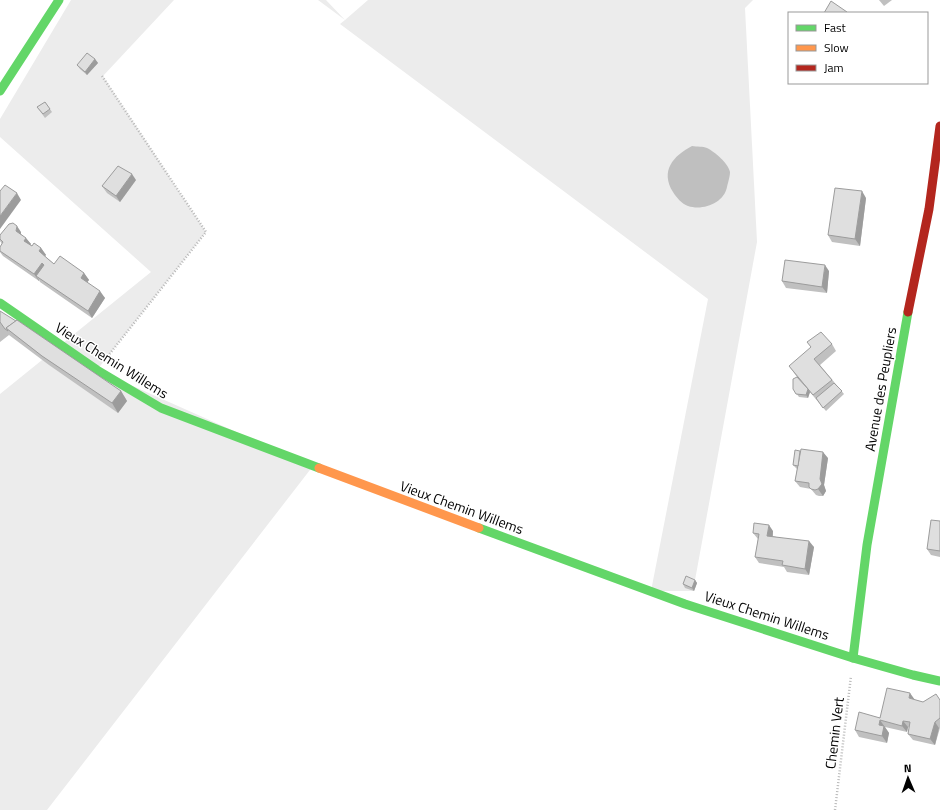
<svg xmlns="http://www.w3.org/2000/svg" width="940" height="810" font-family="'Titillium Web',sans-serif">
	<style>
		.green { fill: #ececec }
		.water { fill: #bfbfbf }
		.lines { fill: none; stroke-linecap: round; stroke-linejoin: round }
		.path { stroke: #b9b9b9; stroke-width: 2.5; stroke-dasharray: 1 2; stroke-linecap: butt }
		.fast { stroke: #63d668; stroke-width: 9 }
		.slow { stroke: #ff974d; stroke-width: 9 }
		.jam { stroke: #b3261e; stroke-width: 9 }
		.wall { fill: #c0c0c0 }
		.shaded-wall { fill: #9c9c9c }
		.building { fill: #dfdfdf; stroke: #9c9c9c }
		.labels { text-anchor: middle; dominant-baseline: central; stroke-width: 3; stroke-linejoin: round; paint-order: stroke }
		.street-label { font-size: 14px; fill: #000; stroke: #fff }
	</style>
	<rect width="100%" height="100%" fill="#fff"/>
	<g class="green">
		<path d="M71,0H174L103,76L206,232L97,370L313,466L47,810H0V394L151,272L0,137V119Z"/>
		<path d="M318,0H326L345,20L368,0H753L745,8L757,242L693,591H651L708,299L340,24L345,20Z"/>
	</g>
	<path class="water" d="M692,146C697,147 703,146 707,148C715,152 728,163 730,172C730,176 728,183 727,187C724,203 703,211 688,206C682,204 676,197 673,192C660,171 673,156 692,146Z"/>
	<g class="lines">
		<g class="path">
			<path d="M102,76L206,232L108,356"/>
			<path d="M835,810L851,676"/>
		</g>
		<g class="fast">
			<path d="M0,91L59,0"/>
			<path d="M0,303L97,370L161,408L319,468"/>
			<path d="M479,528L685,604L853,658L913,675L940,681"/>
			<path d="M853,658L867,545L908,312"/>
		</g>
		<path class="slow" d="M319,468L479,528"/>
		<path class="jam" d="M908,312L929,209L940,126"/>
	</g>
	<g class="wall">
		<path d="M879,0H892L884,6Z"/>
		<path d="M95,59L98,63L87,75L80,69L77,65Z"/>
		<path d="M45,102L52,112L45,118L37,107Z"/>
		<path d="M136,180L120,202L107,193L102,186Z"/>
		<path d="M866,198L860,246L832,242L828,235Z"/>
		<path d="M21,232V234L31,244L30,245L32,246L41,248L46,255L45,256L54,264L84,273L89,280L87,282L105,298L92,318L40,282L39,280V281L3,256L0,252V247L2,244L0,241V235Z"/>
		<path d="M829,271L827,293L786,288L782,281Z"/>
		<path d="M0,311L121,391L127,401L118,413L49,365L9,335L0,342Z"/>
		<path d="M832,344L836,351L820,365L844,394L826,411L809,391L810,392L808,398L799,397L793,389L797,377L789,366Z"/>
		<path d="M828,458L824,485L826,491L823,496H819L816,495L811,489L800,487L795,481L797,469L793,465Z"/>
		<path d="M940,521V557L931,555L927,549Z"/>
		<path d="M773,531V536L814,547L809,575L787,572L784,567L759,563L755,557L758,539L753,533Z"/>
		<path d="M695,580L697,583L694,591L685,588L683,584Z"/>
		<path d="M940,699V728L935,745L913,740L908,734L909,728L908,727L907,732L885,727L889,733L887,743L859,737L855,730L915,700L923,702Z"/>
	</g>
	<g class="shaded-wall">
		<path d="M95,59L98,63L87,75L85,72Z"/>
		<path d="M132,174L136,180L120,202L116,196Z"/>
		<path d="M862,191L866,198L860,246L855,239Z"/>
		<path d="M17,193L21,200L0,229V216Z"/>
		<path d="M17,226L21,232V238L16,231Z"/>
		<path d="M26,238L31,244L29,247L24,241Z"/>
		<path d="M41,248L46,255L43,258L39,251Z"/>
		<path d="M42,263L47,269L36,276L39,280V281L34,274Z"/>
		<path d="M825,265L829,271L827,293L822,287Z"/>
		<path d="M84,273L89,280L86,284L81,278Z"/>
		<path d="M100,291L105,298L92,318L88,311Z"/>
		<path d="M808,389L810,392L808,398L806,395Z"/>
		<path d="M121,391L127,401L118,413L112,403Z"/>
		<path d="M823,452L828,458L824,485L826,491L823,496L818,489Z"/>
		<path d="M769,525L773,531L772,542L767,536Z"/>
		<path d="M809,541L814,547L809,575L805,569Z"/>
		<path d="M695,580L697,583L694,591L692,588Z"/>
		<path d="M910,693L915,700L909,698Z"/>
		<path d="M880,720L889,733L887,743L882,736L879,725Z"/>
		<path d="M903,721L908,727L907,732L902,726Z"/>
		<path d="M935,722L939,728L935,745L930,739Z"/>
	</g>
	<g class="building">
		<path d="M831,1L847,12V13H824Z"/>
		<path d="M87,53L95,59L85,72L77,65Z"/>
		<path d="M45,102L50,109L43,114L37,107Z"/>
		<path d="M118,166L132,174L116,196L102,186Z"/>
		<path d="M5,185L17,193L0,216V191Z"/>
		<path d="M835,188L862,191L855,239L828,235Z"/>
		<path d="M13,223L17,226L16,231L26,238L24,241L32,246L34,243L41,248L39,251L48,259L54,264L60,256L84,273L81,278L100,291L88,311L36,276L44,265L42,263L34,274L0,251V247L3,242L0,239V235L9,224Z"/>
		<path d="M785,260L825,265L822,287L782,281Z"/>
		<path d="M0,311L16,321L6,328L8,331L5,329L0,322Z"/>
		<path d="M17,320L121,391L112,403L42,356L6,328Z"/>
		<path d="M821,332L832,344L814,359L832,380L813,395L789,366L811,347L807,342Z"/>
		<path d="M797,377L808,389L806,395L796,394L793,389V379Z"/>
		<path d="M834,383L842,391L823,408L816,398Z"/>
		<path d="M801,449L823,452L820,479L822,484L818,489L815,490L811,489L809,487V483L795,481Z"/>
		<path d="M795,450L800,451L798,466L793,465Z"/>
		<path d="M931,520L940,521V551L927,549Z"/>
		<path d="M754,523L769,525L767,536L809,541L805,569L782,565L783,561L755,557L759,534L753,533Z"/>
		<path d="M686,576L695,580L692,588L683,584Z"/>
		<path d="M887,688L910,693L909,698L923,702L936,694L940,700V718L935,722L930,739L908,734L910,722L903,721L902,726L880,720L879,725L884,726L882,736L855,730L859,712L880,718Z"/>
	</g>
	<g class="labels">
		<g class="street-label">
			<text transform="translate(112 360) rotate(32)">Vieux Chemin Willems</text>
			<text transform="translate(880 389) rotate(-80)">Avenue des Peupliers</text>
			<text transform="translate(462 507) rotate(20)">Vieux Chemin Willems</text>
			<text transform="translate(767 615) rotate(18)">Vieux Chemin Willems</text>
			<text transform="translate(834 733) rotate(-83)">Chemin Vert</text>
		</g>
	</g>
	<rect x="788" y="12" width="140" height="72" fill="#ffffff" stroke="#999999"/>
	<rect x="796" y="25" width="20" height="6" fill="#63d668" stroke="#999999"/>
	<text x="824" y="32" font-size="12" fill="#000000">Fast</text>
	<rect x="796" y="45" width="20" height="6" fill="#ff974d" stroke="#999999"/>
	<text x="824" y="52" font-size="12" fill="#000000">Slow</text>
	<rect x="796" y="65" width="20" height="6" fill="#b3261e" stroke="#999999"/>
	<text x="824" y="72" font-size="12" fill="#000000">Jam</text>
	<g transform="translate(908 778) rotate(358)" stroke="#ffffff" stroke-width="3" paint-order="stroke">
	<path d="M0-3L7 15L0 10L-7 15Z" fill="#000000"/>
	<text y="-6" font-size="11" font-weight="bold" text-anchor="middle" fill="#000000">N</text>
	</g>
</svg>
